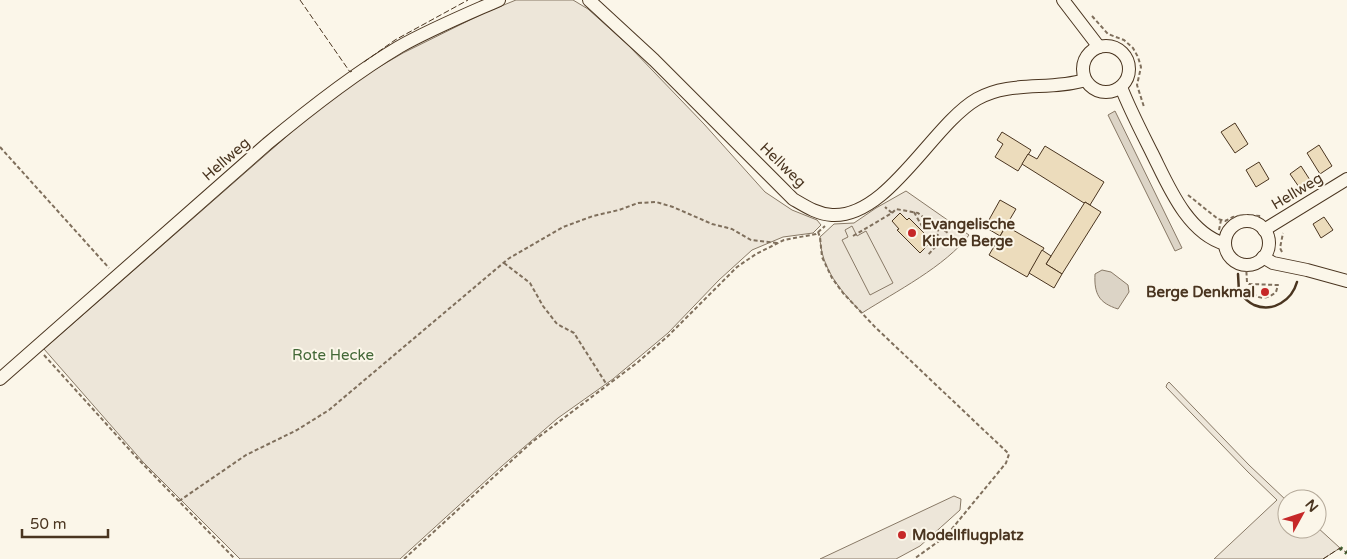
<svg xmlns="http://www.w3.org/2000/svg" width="1347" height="559" font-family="'Varela Round',sans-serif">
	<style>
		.green { fill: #ede6d9; stroke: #887966 }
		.parking { fill: #ede7d9; stroke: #887966 }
		.water { fill: #dcd4c6; stroke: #887966 }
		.building { fill: #ecdcbc; stroke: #4a3520 }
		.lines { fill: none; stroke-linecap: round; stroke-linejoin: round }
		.minor-casing { stroke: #4a3520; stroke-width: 14 }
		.path { stroke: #7f6f5c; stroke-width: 2; stroke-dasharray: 4 2.5; stroke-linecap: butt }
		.minor { stroke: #fbf6e9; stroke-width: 12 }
		.hedge { stroke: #436837; stroke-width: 4; stroke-dasharray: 2.5 4; stroke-linecap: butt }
		.fence { stroke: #4a3520; stroke-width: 1; stroke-dasharray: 6 2.5; stroke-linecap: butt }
		.wall { stroke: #4a3520; stroke-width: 2.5 }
		.poi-dot { fill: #c62828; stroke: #fbf6e9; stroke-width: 2 }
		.labels { text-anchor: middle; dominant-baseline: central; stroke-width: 4; stroke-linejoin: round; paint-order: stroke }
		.street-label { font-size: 15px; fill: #4a3520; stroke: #fbf6e9 }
		.poi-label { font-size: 15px; font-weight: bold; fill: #4a3520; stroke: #fbf6e9; text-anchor: start }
		.park-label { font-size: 15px; fill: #436837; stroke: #fbf6e9 }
	</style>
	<rect width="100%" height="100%" fill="#fbf6e9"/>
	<g class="green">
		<path d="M516,0H573L588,9L629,46L704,124L765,192L792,210L817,220L821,225L813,233L783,237L752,250L719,280L668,333L613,379L558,418L502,466L400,559H240L143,462L44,349L311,115L367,74L403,53L484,13Z"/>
		<path d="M906,191L969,235C946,266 895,292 862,313C841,291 821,269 820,237L834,224L854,223L876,208Z"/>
		<path d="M1169,382L1249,465L1287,501V529H1317V527L1340,548L1323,559H1214L1277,500L1248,472L1166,387L1167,384Z"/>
		<path d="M954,496L961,499L960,510L920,546L896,559H820Z"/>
	</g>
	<path class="parking" d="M852,226L857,236L866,231L893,283L870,295L842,240L848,237L845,230Z"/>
	<g class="water">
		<path d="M1115,111L1182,248L1175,251L1108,115Z"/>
		<path d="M1102,270L1111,272L1128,285L1129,292L1118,309C1099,303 1094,294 1095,274Z"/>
	</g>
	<g class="building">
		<path d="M1235,123L1248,144L1235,153L1221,132Z"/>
		<path d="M1002,132L1031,150L1018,171L995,157L1003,144L997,140Z"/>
		<path d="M1319,145L1332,166L1320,174L1307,153Z"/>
		<path d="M1045,146L1104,182L1090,205L1085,202L1084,203L1022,164L1028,154L1037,159Z"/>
		<path d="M1259,162L1269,179L1256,187L1246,170Z"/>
		<path d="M1301,166L1310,180L1299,187L1290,174Z"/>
		<path d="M1000,200L1016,209L1000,236L985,227Z"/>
		<path d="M1085,202L1101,212L1062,274L1046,264Z"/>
		<path d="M900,213L907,220L909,218L932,241L920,253L897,230L899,229L892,221Z"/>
		<path d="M1324,217L1333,230L1321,238L1313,224Z"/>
		<path d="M1006,226L1044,248L1027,277L989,255Z"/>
		<path d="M1042,250L1051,256L1046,264L1062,274L1054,288L1029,273Z"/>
	</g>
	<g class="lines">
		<g class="minor-casing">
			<g id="minor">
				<path d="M589,0L654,60L793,199C805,206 817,214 832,215C888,218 932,125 977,99C1010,80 1050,91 1085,80"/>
				<path d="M1063,0L1099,47"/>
				<circle cx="1106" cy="69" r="23"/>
				<path d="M1121,87C1130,110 1141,131 1152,153C1168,185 1187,233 1225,244"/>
				<circle cx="1247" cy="243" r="22"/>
				<path d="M1264,230L1347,179"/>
				<path d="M1263,257L1273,263L1307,270L1347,281"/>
				<path d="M0,379L267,144C309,109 352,75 399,47C431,29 465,15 499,0"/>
			</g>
		</g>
		<g class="path">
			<path d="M1092,16L1108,34L1124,40L1133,48L1138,57L1141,67L1137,85L1144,107"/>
			<path d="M0,147L109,268"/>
			<path d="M1188,195L1218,219L1225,221L1233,217L1244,215L1261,216"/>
			<path d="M914,212L923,228"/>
			<path d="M892,213L896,209L918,213L938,229L937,245L927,256"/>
			<path d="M938,229L944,230L953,237"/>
			<path d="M1219,230L1221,220"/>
			<path d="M818,232L820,237L822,257L832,278L843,293L875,327L1009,454L1006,463L946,536L914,559"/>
			<path d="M853,236L892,213L885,207"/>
			<path d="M1282,252L1280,248L1283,233"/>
			<path d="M504,263L530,283L543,306L557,324L574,333L607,385"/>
			<path d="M1246,265L1247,282L1249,284L1278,285L1276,292C1266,301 1251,300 1251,284"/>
			<path d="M44,355L138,459L235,559"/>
			<path d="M179,501L246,455L297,430L329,410L508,259L563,227L593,216L619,210L638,203L656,202L673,207L712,224L732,229L751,240L778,243"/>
			<path d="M404,559L532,442L638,362L668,336L737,267L756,254L784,240L816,234L825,226"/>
		</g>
		<use href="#minor" class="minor"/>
		<path class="hedge" d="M1340,548L1347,553"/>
		<g class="fence">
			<path d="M300,0L350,72L352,71"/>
			<path d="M364,62L395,40L468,0"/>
			<path d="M1323,559L1340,548L1347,553"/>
		</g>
		<path class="wall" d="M1238,274L1239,292C1243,297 1248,302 1254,305C1273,313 1292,300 1297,282"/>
	</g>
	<g class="poi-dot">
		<circle cx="912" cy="233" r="5"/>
		<circle cx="1265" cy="292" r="5"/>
		<circle cx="902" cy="535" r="5"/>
	</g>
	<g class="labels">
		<g class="street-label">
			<text transform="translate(226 159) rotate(-41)">Hellweg</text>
			<text transform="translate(783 165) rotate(44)">Hellweg</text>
			<text transform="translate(1297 191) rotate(-31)">Hellweg</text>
		</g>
		<g class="poi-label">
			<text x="922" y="224">Evangelische<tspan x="922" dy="17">Kirche Berge</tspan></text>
			<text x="1255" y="292" text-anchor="end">Berge Denkmal</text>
			<text x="912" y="535">Modellflugplatz</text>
		</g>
		<g class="park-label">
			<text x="333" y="355">Rote Hecke</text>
		</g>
	</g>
	<g transform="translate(1302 514) rotate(50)"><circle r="24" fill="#fbf6e9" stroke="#b4a999"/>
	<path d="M0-4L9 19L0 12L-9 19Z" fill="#c62828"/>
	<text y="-8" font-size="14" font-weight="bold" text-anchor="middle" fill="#4a3520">N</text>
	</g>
	<path d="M22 529v8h86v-8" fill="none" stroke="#4a3520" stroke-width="2.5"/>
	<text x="30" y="529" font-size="15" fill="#4a3520" stroke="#fbf6e9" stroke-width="4" paint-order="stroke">50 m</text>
</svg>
